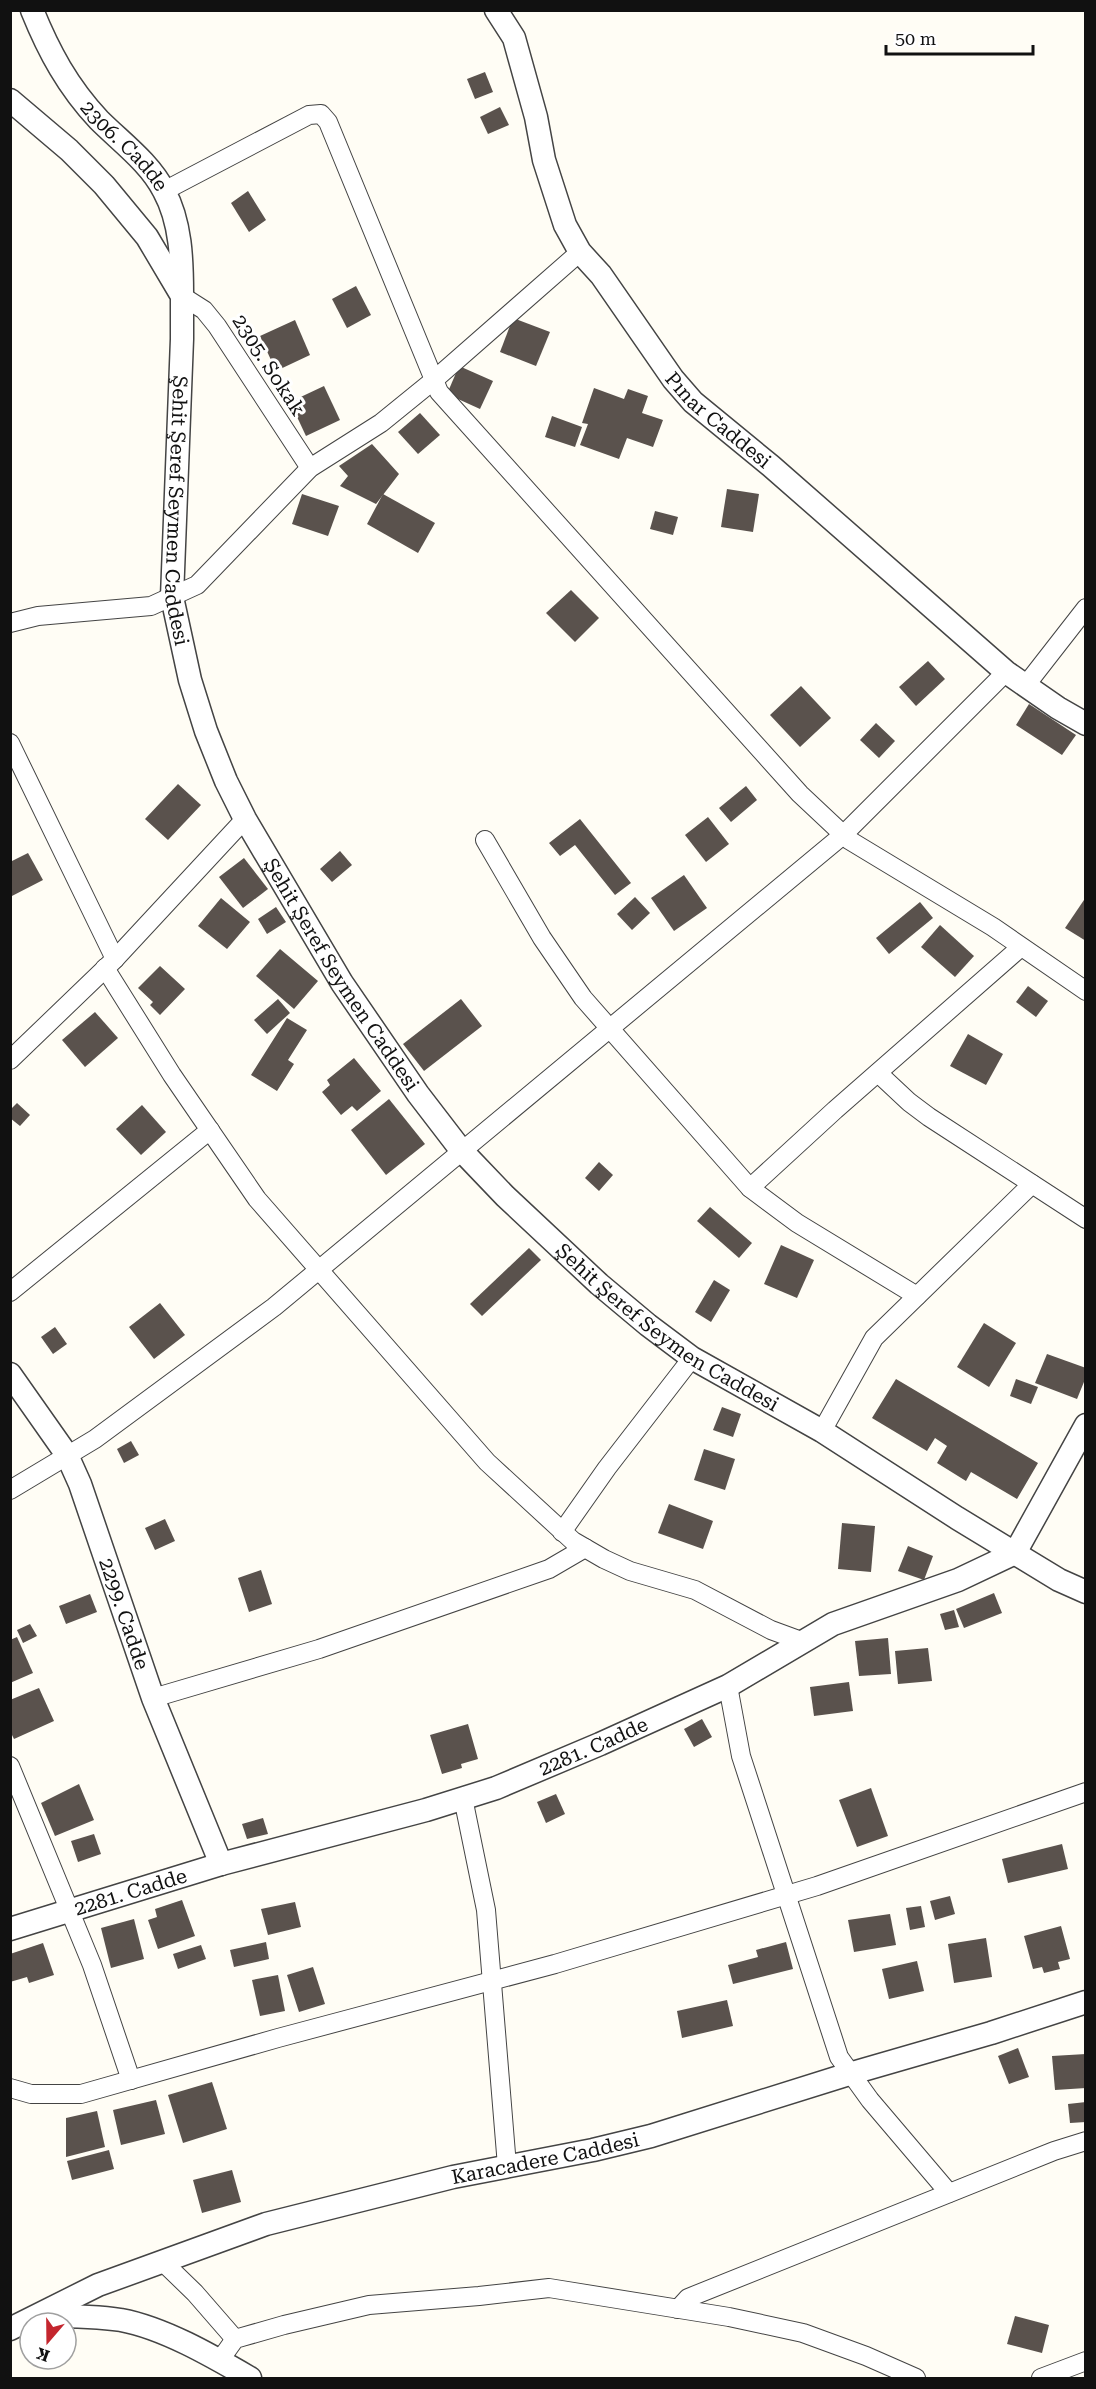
<svg xmlns="http://www.w3.org/2000/svg" width="1096" height="2389" font-family="'Roboto Serif',serif">
	<style>
		.building { fill: #5a524d }
		.lines { fill: none; stroke-linecap: round; stroke-linejoin: round }
		.minor-casing { stroke: #444; stroke-width: 20 }
		.tertiary-casing { stroke: #444; stroke-width: 25 }
		.minor { stroke: #fff; stroke-width: 18 }
		.tertiary { stroke: #fff; stroke-width: 22 }
		.labels { text-anchor: middle; dominant-baseline: central; stroke-width: 6; stroke-linejoin: round; paint-order: stroke }
		.street-label { font-size: 20px; fill: #111; stroke: #fff }
	</style>
	<rect width="100%" height="100%" fill="#fffdf5"/>
	<g class="building">
		<path d="M485,72L493,92L475,99L467,79Z"/>
		<path d="M500,107L509,125L488,134L480,117Z"/>
		<path d="M248,191L266,220L249,232L231,203Z"/>
		<path d="M356,286L371,315L347,328L332,299Z"/>
		<path d="M513,318L550,332L536,366L500,352Z"/>
		<path d="M295,320L310,355L276,371L260,336Z"/>
		<path d="M459,366L493,381L480,409L447,394Z"/>
		<path d="M324,386L340,420L306,436L290,402Z"/>
		<path d="M594,388L624,399L628,389L648,396L642,413L663,420L653,447L627,438L619,459L580,445L588,424L582,423Z"/>
		<path d="M420,413L440,435L418,454L398,432Z"/>
		<path d="M552,416L582,427L575,447L545,437Z"/>
		<path d="M372,444L399,474L376,504L340,486L348,476L339,466Z"/>
		<path d="M727,489L759,494L753,532L721,527Z"/>
		<path d="M302,494L339,506L328,536L292,524Z"/>
		<path d="M383,494L435,523L418,553L367,524Z"/>
		<path d="M655,511L678,517L673,535L650,529Z"/>
		<path d="M571,590L599,618L575,642L546,613Z"/>
		<path d="M928,661L945,679L916,706L899,687Z"/>
		<path d="M801,686L831,718L800,747L770,715Z"/>
		<path d="M1029,704L1076,735L1062,755L1016,725Z"/>
		<path d="M876,723L895,741L879,758L860,740Z"/>
		<path d="M178,784L201,805L168,840L145,819Z"/>
		<path d="M746,786L757,800L731,822L719,808Z"/>
		<path d="M708,817L729,844L706,862L685,835Z"/>
		<path d="M580,819L631,883L615,895L575,845L560,856L549,843Z"/>
		<path d="M340,851L352,865L332,882L320,869Z"/>
		<path d="M28,853L43,880L10,897V862Z"/>
		<path d="M244,858L268,889L243,908L219,877Z"/>
		<path d="M684,875L707,908L674,931L651,898Z"/>
		<path d="M635,897L650,913L632,930L617,914Z"/>
		<path d="M1086,897V941L1065,928Z"/>
		<path d="M221,898L250,922L227,949L198,926Z"/>
		<path d="M920,902L933,918L889,954L876,938Z"/>
		<path d="M276,907L286,922L267,934L258,919Z"/>
		<path d="M940,925L974,956L955,977L921,947Z"/>
		<path d="M280,949L318,981L294,1009L256,976Z"/>
		<path d="M160,966L185,989L160,1015L150,1005L153,1002L138,988Z"/>
		<path d="M1028,986L1048,1001L1036,1017L1016,1002Z"/>
		<path d="M278,999L290,1013L267,1034L254,1020Z"/>
		<path d="M461,999L482,1026L424,1071L403,1044Z"/>
		<path d="M95,1012L118,1038L85,1067L62,1040Z"/>
		<path d="M287,1018L307,1030L288,1060L294,1064L277,1091L251,1075Z"/>
		<path d="M968,1034L1003,1054L986,1085L950,1066Z"/>
		<path d="M354,1058L381,1091L357,1111L352,1106L341,1115L322,1092L330,1085L327,1080Z"/>
		<path d="M389,1099L425,1144L386,1175L351,1130Z"/>
		<path d="M17,1103L30,1115L20,1126L10,1118V1110Z"/>
		<path d="M142,1105L166,1132L141,1155L116,1129Z"/>
		<path d="M599,1162L613,1175L599,1191L585,1178Z"/>
		<path d="M710,1207L752,1243L739,1258L697,1221Z"/>
		<path d="M781,1245L814,1260L797,1298L764,1284Z"/>
		<path d="M529,1248L541,1260L482,1316L470,1304Z"/>
		<path d="M714,1280L730,1290L711,1322L695,1312Z"/>
		<path d="M160,1303L185,1335L154,1359L129,1327Z"/>
		<path d="M984,1323L1016,1343L989,1387L957,1367Z"/>
		<path d="M55,1327L67,1344L53,1354L41,1337Z"/>
		<path d="M1047,1354L1086,1368V1377L1077,1399L1035,1383Z"/>
		<path d="M896,1379L1038,1463L1017,1499L971,1472L966,1481L937,1463L947,1446L935,1438L927,1451L872,1418Z"/>
		<path d="M1016,1379L1038,1387L1031,1404L1010,1396Z"/>
		<path d="M722,1407L741,1414L733,1437L713,1430Z"/>
		<path d="M131,1441L139,1455L124,1463L117,1449Z"/>
		<path d="M704,1449L735,1459L725,1490L694,1480Z"/>
		<path d="M669,1504L713,1521L703,1549L658,1533Z"/>
		<path d="M165,1519L175,1541L155,1550L145,1528Z"/>
		<path d="M842,1523L875,1526L871,1572L838,1569Z"/>
		<path d="M908,1546L933,1556L924,1580L898,1571Z"/>
		<path d="M261,1570L272,1604L249,1612L238,1578Z"/>
		<path d="M994,1593L1002,1613L964,1628L956,1609Z"/>
		<path d="M90,1594L97,1612L66,1624L59,1606Z"/>
		<path d="M954,1610L959,1627L945,1630L940,1614Z"/>
		<path d="M30,1624L37,1636L23,1643L17,1630Z"/>
		<path d="M17,1637L33,1673L10,1683V1640Z"/>
		<path d="M888,1638L891,1674L859,1676L855,1641Z"/>
		<path d="M928,1648L932,1681L898,1684L895,1651Z"/>
		<path d="M849,1682L853,1711L814,1716L810,1687Z"/>
		<path d="M39,1688L54,1721L14,1739L10,1731V1700Z"/>
		<path d="M702,1719L712,1737L694,1747L684,1729Z"/>
		<path d="M468,1724L478,1759L461,1764L462,1768L442,1774L430,1735Z"/>
		<path d="M79,1784L94,1820L55,1836L41,1803Z"/>
		<path d="M871,1788L888,1836L857,1847L839,1800Z"/>
		<path d="M556,1794L565,1814L546,1823L537,1802Z"/>
		<path d="M263,1818L268,1834L247,1839L242,1824Z"/>
		<path d="M94,1834L101,1854L78,1862L71,1841Z"/>
		<path d="M1062,1844L1068,1869L1008,1883L1002,1859Z"/>
		<path d="M950,1896L955,1914L935,1920L930,1901Z"/>
		<path d="M182,1900L195,1936L158,1949L148,1920L157,1917L155,1909Z"/>
		<path d="M295,1902L301,1927L268,1935L261,1909Z"/>
		<path d="M921,1906L925,1927L910,1930L906,1908Z"/>
		<path d="M890,1914L896,1945L854,1952L848,1920Z"/>
		<path d="M134,1919L144,1959L111,1968L101,1928Z"/>
		<path d="M1061,1926L1070,1959L1058,1962L1060,1969L1044,1973L1042,1967L1033,1969L1024,1936Z"/>
		<path d="M986,1938L992,1977L954,1983L948,1944Z"/>
		<path d="M266,1942L269,1959L234,1967L230,1950Z"/>
		<path d="M786,1942L793,1969L733,1984L728,1965L758,1957L756,1950Z"/>
		<path d="M43,1943L54,1975L29,1983L27,1977L10,1982V1954Z"/>
		<path d="M201,1945L206,1959L178,1969L173,1954Z"/>
		<path d="M917,1961L924,1991L889,1999L882,1969Z"/>
		<path d="M313,1967L325,2004L299,2012L287,1975Z"/>
		<path d="M278,1975L285,2011L260,2016L252,1980Z"/>
		<path d="M727,2000L733,2026L682,2038L677,2011Z"/>
		<path d="M1018,2048L1029,2077L1009,2084L998,2056Z"/>
		<path d="M1086,2054V2088L1055,2090L1052,2056Z"/>
		<path d="M212,2082L227,2129L183,2143L168,2095Z"/>
		<path d="M156,2100L165,2134L121,2145L113,2110Z"/>
		<path d="M1086,2102V2122L1070,2123L1068,2104Z"/>
		<path d="M97,2111L105,2147L66,2157V2118Z"/>
		<path d="M109,2150L114,2169L72,2180L67,2161Z"/>
		<path d="M232,2170L241,2202L202,2213L193,2180Z"/>
		<path d="M1015,2316L1049,2325L1042,2353L1007,2344Z"/>
	</g>
	<g class="lines">
		<g class="minor-casing">
			<g id="minor">
				<path d="M164,191L309,115L321,114L328,122L439,392L800,794L849,840L993,927L1086,991"/>
				<path d="M182,296L204,310L217,326L310,468"/>
				<path d="M10,623L38,616L151,606L197,585L310,468L381,423L434,380L580,252"/>
				<path d="M1026,685L1086,608"/>
				<path d="M10,743L115,959"/>
				<path d="M485,840L542,938L583,998L750,1188L797,1223L917,1296"/>
				<path d="M105,968L172,1075L257,1199L487,1462L573,1541L604,1559L630,1571L695,1590L771,1630L801,1641"/>
				<path d="M10,1060L115,959L245,819"/>
				<path d="M878,1073L909,1102L929,1117L1086,1219"/>
				<path d="M750,1188L835,1110L1021,947"/>
				<path d="M10,1292L210,1130"/>
				<path d="M822,1431L874,1338L1032,1184"/>
				<path d="M10,1490L95,1439L274,1307L843,835L1006,672"/>
				<path d="M562,1532L607,1468L692,1358"/>
				<path d="M728,1686L741,1756L839,2057L870,2100L949,2193"/>
				<path d="M153,1698L319,1649L549,1569L585,1548"/>
				<path d="M10,1766L92,1965L131,2080"/>
				<path d="M463,1798L486,1910L507,2166"/>
				<path d="M10,2088L31,2094H81L278,2038L555,1964L817,1886L1086,1792"/>
				<path d="M163,2262L195,2293L235,2339"/>
				<path d="M678,2309L688,2298L1054,2151L1086,2141"/>
				<path d="M220,2360L235,2339L284,2325L369,2305L479,2296L549,2288L729,2317L803,2333L866,2356L916,2378"/>
				<path d="M1041,2378L1086,2361"/>
			</g>
		</g>
		<g class="tertiary-casing">
			<g id="tertiary">
				<path id="s1" d="M32,10C49,52 68,87 99,120C121,142 150,163 164,191C181,222 182,260 182,295"/>
				<path id="s2" d="M496,10L514,38L536,117L544,160L565,225L580,252L601,275L673,379L693,402L771,466L1006,672L1058,708L1086,724"/>
				<path id="s3" d="M10,100L69,150L104,185L147,237L182,296V339L172,597L190,680L206,731L226,781L245,819L342,983L418,1094L461,1150L505,1196L599,1284L648,1325L692,1358L822,1431L957,1518L1059,1580L1086,1592"/>
				<path id="s4" d="M10,1374L67,1455L80,1484L153,1698L221,1864"/>
				<path id="s5" d="M10,1929L221,1864L426,1810L496,1788L600,1744L728,1686L833,1624L958,1580L1015,1553L1086,1425"/>
				<path d="M43,2316C69,2316 95,2316 121,2320C164,2328 212,2356 250,2378"/>
				<path id="s6" d="M10,2329L98,2285L266,2224L453,2177L593,2150L651,2136L849,2074L991,2033L1086,2002"/>
			</g>
		</g>
		<use href="#minor" class="minor"/>
		<use href="#tertiary" class="tertiary"/>
	</g>
	<g class="labels">
		<g class="street-label">
			<text stroke="none"><textPath href="#s1" startOffset="166">2306. Cadde</textPath></text>
			<text transform="translate(269 365) rotate(57)">2305. Sokak</text>
			<text stroke="none"><textPath href="#s2" startOffset="477">Pınar Caddesi</textPath></text>
			<text stroke="none"><textPath href="#s3" startOffset="478">Şehit Şeref Seymen Caddesi</textPath></text>
			<text stroke="none"><textPath href="#s3" startOffset="982">Şehit Şeref Seymen Caddesi</textPath></text>
			<text stroke="none"><textPath href="#s3" startOffset="1468">Şehit Şeref Seymen Caddesi</textPath></text>
			<text stroke="none"><textPath href="#s4" startOffset="268">2299. Cadde</textPath></text>
			<text stroke="none"><textPath href="#s5" startOffset="612">2281. Cadde</textPath></text>
			<text stroke="none"><textPath href="#s5" startOffset="126">2281. Cadde</textPath></text>
			<text stroke="none"><textPath href="#s6" startOffset="564">Karacadere Caddesi</textPath></text>
		</g>
	</g>
	<rect width="1096" height="2389" fill="none" stroke="#111111" stroke-width="24"/>
	<g transform="translate(48 2341) rotate(200)"><circle r="28" fill="#ffffff" stroke="#a0a0a0" stroke-width="1.5"/>
	<path d="M0-4.5L10 22L0 15L-10 22Z" fill="#c4262e"/>
	<text y="-9" font-size="16" font-weight="bold" text-anchor="middle" fill="#111111">K</text>
	</g>
	<path d="M886 45v9h147v-9" fill="none" stroke="#111111" stroke-width="3"/>
	<text x="895" y="45" font-size="18" fill="#111111" stroke="#ffffff" stroke-width="4.5" paint-order="stroke">50 m</text>
</svg>
